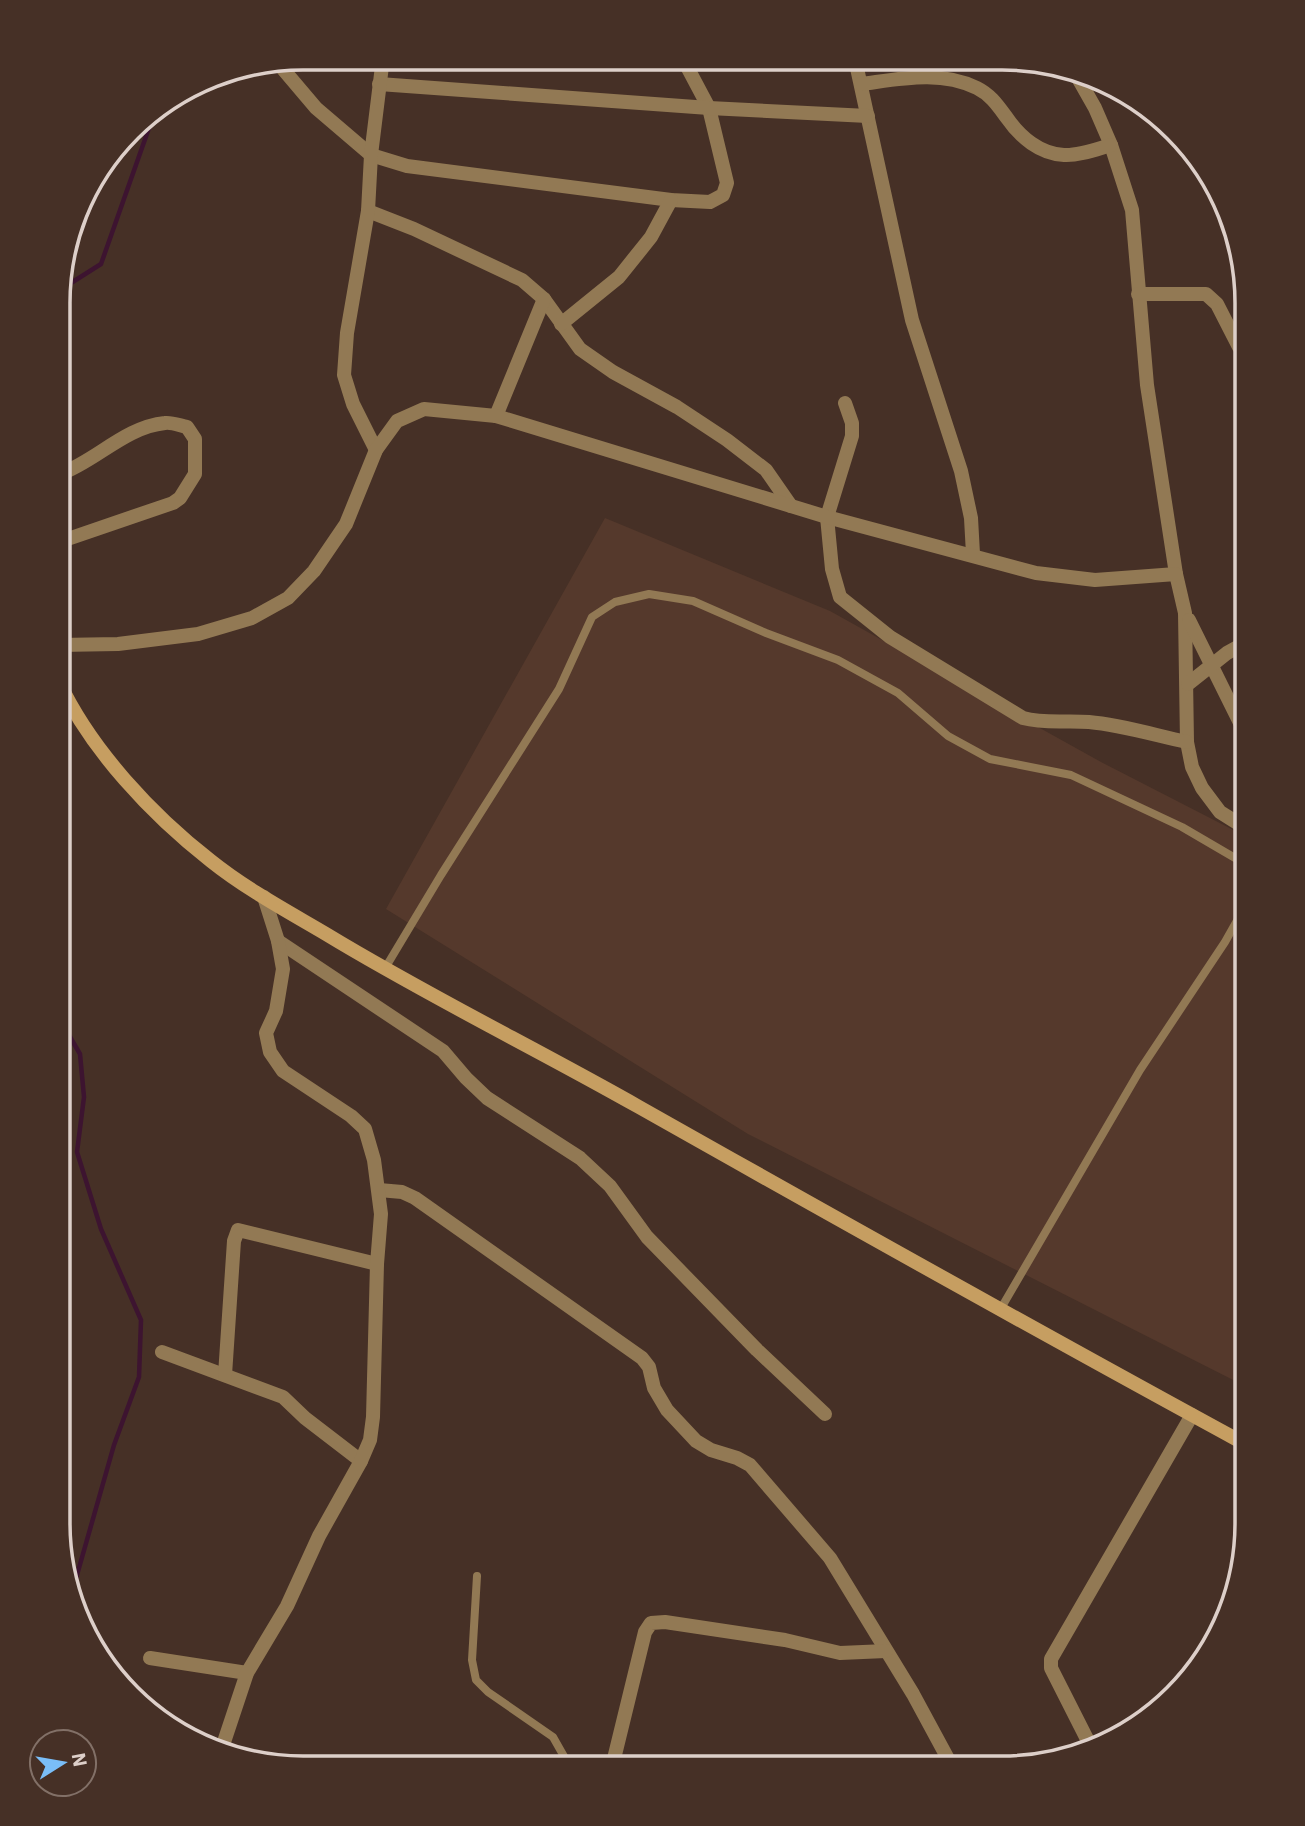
<svg xmlns="http://www.w3.org/2000/svg" width="1305" height="1826" font-family="'IBM Plex Sans',sans-serif">
	<style>
		.built { fill: #55392c }
		.lines { fill: none; stroke-linecap: round; stroke-linejoin: round }
		.stream { stroke: #3d1430; stroke-width: 4.5 }
		.lane { stroke: #927954; stroke-width: 8 }
		.street { stroke: #927954; stroke-width: 14 }
		.secondary { stroke: #c69e61; stroke-width: 14 }
		.rim { fill: none; stroke: #ddcfc9; stroke-width: 3.5 }
	</style>
	<rect width="100%" height="100%" fill="#463026"/>
	<path class="built" d="M605,518L830,611L1101,762L1247,837V1387L748,1134L386,909Z"/>
	<g class="lines">
		<g class="stream">
			<path d="M60,290L101,264L155,111"/>
			<path d="M59,1018L80,1054L84,1097L77,1152L101,1229L141,1320L139,1377L114,1445L73,1589"/>
		</g>
		<g class="lane">
			<path d="M384,970L441,875L559,689L592,617L615,602L649,594L693,601L766,633L838,660L898,693L948,736L990,759L1071,775L1182,827L1247,865"/>
			<path d="M1000,1310L1140,1070L1225,942L1247,903"/>
			<path d="M477,1576L472,1660L476,1680L488,1692L553,1737L570,1767"/>
		</g>
		<g class="street">
			<path d="M855,59L912,320L961,471L971,518L973,554"/>
			<path d="M277,62L316,108L371,155L407,166L671,200L710,202L723,195L727,183L709,108L683,59"/>
			<path d="M1078,78L1095,108L1111,145L1132,210L1147,385L1176,574L1185,613L1187,742L1192,767L1202,788L1220,812L1247,829"/>
			<path d="M379,84L709,108L868,116"/>
			<path d="M861,84C900,79 940,70 977,88C991,95 998,106 1007,118C1020,137 1040,154 1064,155C1078,156 1097,149 1111,145"/>
			<path d="M368,211L414,229L522,280L544,299L580,349L613,372L677,407L727,440L766,470L791,506"/>
			<path d="M1138,294H1206L1217,304L1239,347"/>
			<path d="M561,324L619,277L651,237L671,200"/>
			<path d="M845,403L852,423V436L827,517L832,569L840,597L890,637L1023,718C1045,724 1066,720 1089,722C1122,725 1154,735 1187,742"/>
			<path d="M496,416L544,299"/>
			<path d="M376,450L353,404L344,375L347,333L368,211L371,155L383,58"/>
			<path d="M59,542L173,503L180,498L195,474V439L187,427C181,426 172,422 165,423C125,427 96,461 60,474"/>
			<path d="M1189,620L1247,737"/>
			<path d="M59,645L118,644L198,634L252,618L288,598L314,571L346,524L376,450L397,421L424,409L496,416L827,517L1036,573L1095,580L1176,574"/>
			<path d="M1188,684L1227,653L1247,642"/>
			<path d="M278,941L443,1051L466,1078L487,1098L580,1158L610,1186L647,1237L757,1350L825,1414"/>
			<path d="M379,1190L402,1192L415,1198L642,1358L649,1367L654,1388L667,1410L696,1441L711,1450L737,1458L750,1465L830,1558L913,1694L953,1768"/>
			<path d="M162,1352L283,1397L305,1418L361,1461"/>
			<path d="M225,1375L234,1241L238,1230L377,1264"/>
			<path d="M150,1658L247,1673"/>
			<path d="M1090,1745L1051,1668V1659L1192,1415"/>
			<path d="M222,1748L247,1673L287,1606L319,1536L361,1461L370,1440L373,1417L377,1264L381,1214L374,1160L365,1129L351,1116L283,1071L270,1052L266,1033L276,1011L283,969L278,941L264,897"/>
			<path d="M612,1767L645,1632L651,1623L665,1622L785,1640L840,1653L886,1651"/>
		</g>
		<path class="secondary" d="M59,682C91,750 152,815 211,861C246,889 287,911 326,934C428,996 535,1048 639,1107C841,1221 1043,1334 1247,1445"/>
	</g>
	<path d="M0 0H1305V1826H0ZM303 70H1002A233 233 0 0 1 1235 303V1523A233 233 0 0 1 1002 1756H303A233 233 0 0 1 70 1523V303A233 233 0 0 1 303 70Z" fill="#463026" fill-rule="evenodd"/>
	<path class="rim" d="M303 70H1002A233 233 0 0 1 1235 303V1523A233 233 0 0 1 1002 1756H303A233 233 0 0 1 70 1523V303A233 233 0 0 1 303 70Z"/>
	<g transform="translate(63 1763) rotate(79)"><circle r="33" fill="#463026" stroke="#827067" stroke-width="2"/>
	<path d="M0-5L12 26L0 18L-12 26Z" fill="#7abef8"/>
	<text y="-10" font-size="19" font-weight="bold" text-anchor="middle" fill="#ddcfc9">N</text>
	</g>
</svg>
